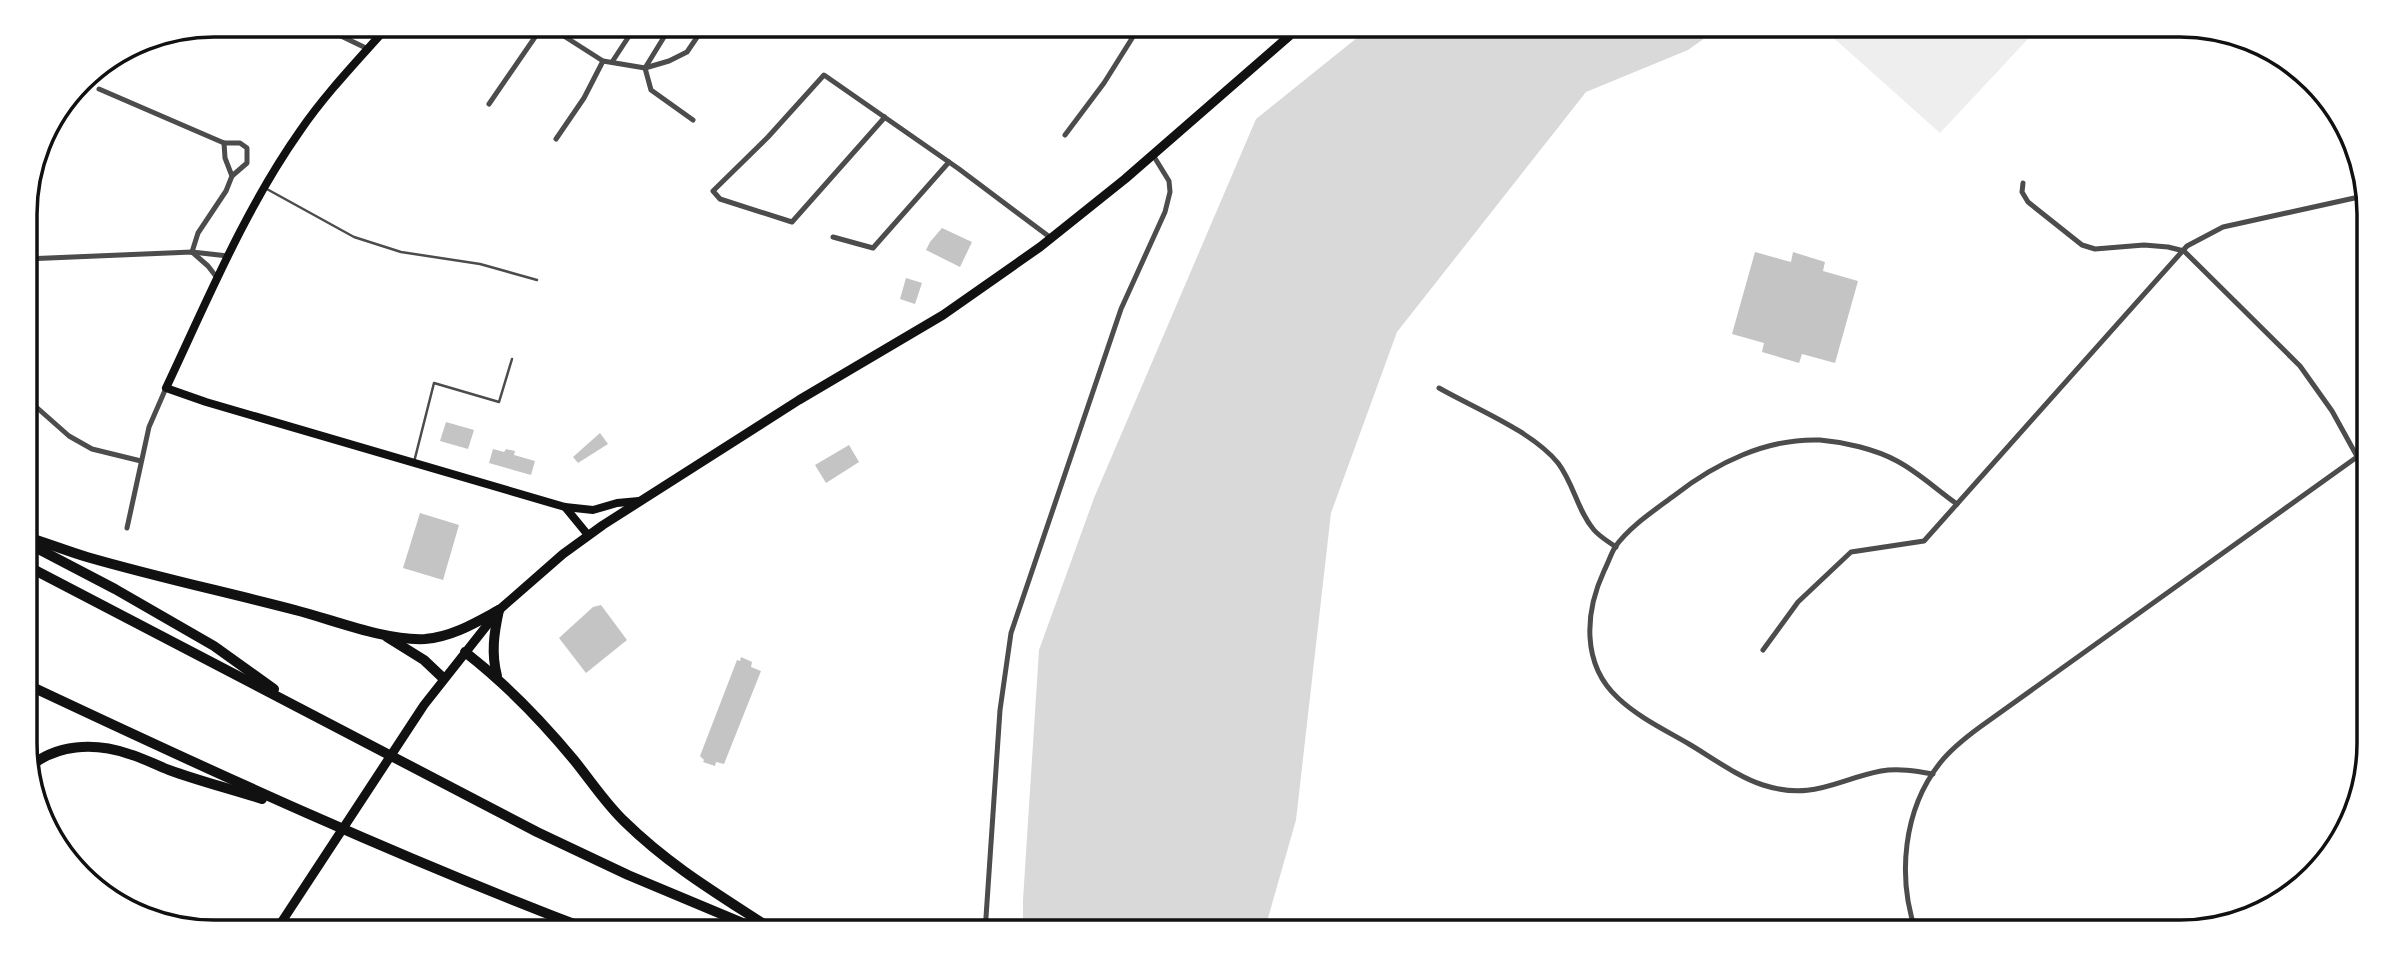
<svg xmlns="http://www.w3.org/2000/svg" width="2394" height="957" font-family="'Varela Round',sans-serif">
	<style>
		.green { fill: #eee }
		.water { fill: #d9d9d9 }
		.building { fill: #c4c4c4 }
		.lines { fill: none; stroke-linecap: round; stroke-linejoin: round }
		.service { stroke: #4c4c4c; stroke-width: 2.5 }
		.minor { stroke: #4c4c4c; stroke-width: 5 }
		.secondary { stroke: #111; stroke-width: 8 }
		.primary { stroke: #111; stroke-width: 9 }
		.motorway { stroke: #111; stroke-width: 10 }
		.rim { fill: none; stroke: #111; stroke-width: 3.5 }
	</style>
	<rect width="100%" height="100%" fill="#fff"/>
	<path class="green" d="M1819,25H2041L1940,133Z"/>
	<path class="water" d="M1373,25H1723L1688,50L1586,92L1397,332L1331,513L1296,820L1264,932H1023V900L1039,650L1094,498L1256,119Z"/>
	<g class="building">
		<path d="M942,228L972,242L960,267L926,250L930,242Z"/>
		<path d="M1755,252L1791,262L1793,252L1825,262L1823,271L1858,281L1835,363L1802,354L1799,363L1762,352L1764,343L1732,334Z"/>
		<path d="M906,278L922,283L915,304L900,299Z"/>
		<path d="M446,422L474,430L468,449L440,441Z"/>
		<path d="M600,433L608,444L578,463L573,457Z"/>
		<path d="M849,445L859,462L826,483L815,465Z"/>
		<path d="M493,449L504,452L506,449L515,451L514,455L535,461L531,475L489,463Z"/>
		<path d="M420,513L459,525L443,580L403,568Z"/>
		<path d="M601,605L627,640L586,673L559,638L593,607Z"/>
		<path d="M741,657L752,662L751,667L761,671L724,764L716,762L715,766L703,762L704,760L700,756L737,660L740,661Z"/>
	</g>
	<g class="lines">
		<g class="service">
			<path d="M265,188L354,237L401,252L480,264L537,280"/>
			<path d="M414,462L434,383L499,402L512,359"/>
		</g>
		<g class="minor">
			<path d="M316,24L368,49"/>
			<path d="M545,24L603,61L645,68L669,61L687,52L706,24"/>
			<path d="M672,24L645,68L651,90L693,120"/>
			<path d="M612,62L637,24"/>
			<path d="M99,89L224,143H240L247,148V163L232,176L226,191L198,233L192,252"/>
			<path d="M489,104L544,24"/>
			<path d="M885,117L792,222L720,199L713,191L768,137L824,75L959,169L1051,238"/>
			<path d="M1065,135L1104,83L1141,24"/>
			<path d="M556,139L584,98L603,61"/>
			<path d="M224,143L225,158L232,176"/>
			<path d="M2023,183L2022,192L2028,202L2082,245L2095,249L2144,245L2168,247L2184,251L2300,366L2332,411L2369,478"/>
			<path d="M833,237L873,248L949,162"/>
			<path d="M192,252L208,266L218,279"/>
			<path d="M25,259L192,252L228,256"/>
			<path d="M1439,388C1476,409 1532,431 1558,463C1574,484 1577,510 1594,530C1600,537 1609,542 1616,547"/>
			<path d="M26,398L69,436L92,449L141,461"/>
			<path d="M127,528L149,427L166,388"/>
			<path d="M1763,650L1798,602L1851,552L1924,541L2187,246L2223,227L2368,195"/>
			<path d="M1933,774C1916,771 1898,768 1881,771C1835,780 1813,801 1763,785C1738,777 1711,757 1689,744C1665,730 1638,717 1618,698C1581,664 1585,612 1604,571C1608,563 1611,554 1615,547C1630,526 1655,510 1675,495C1716,463 1767,438 1820,440C1844,442 1875,449 1897,461C1918,472 1937,490 1957,504"/>
			<path d="M2254,909L2317,864"/>
			<path d="M985,932L1000,710L1011,633L1121,309L1165,212L1170,192L1169,181L1153,155"/>
			<path d="M1916,932C1897,877 1903,810 1940,763C1951,749 1965,738 1980,727L2357,457"/>
		</g>
		<g class="secondary">
			<path d="M390,24C359,59 326,93 300,131C245,209 207,301 166,388L206,402L565,507L593,510L617,503L639,501"/>
			<path d="M565,507L588,535"/>
		</g>
		<path class="primary" d="M275,932L424,705L499,610L563,554L603,525L799,400L943,315L1040,247L1125,179L1303,24"/>
		<g class="motorway">
			<path d="M27,537C47,543 67,551 87,557C156,577 226,592 295,610C334,620 385,641 425,639C452,637 475,623 499,610"/>
			<path d="M27,543L115,589L214,646L274,689"/>
			<path d="M27,566L537,832L628,875L764,932"/>
			<path d="M387,637L424,660L443,678"/>
			<path d="M465,652C506,684 541,720 574,760C591,781 606,804 625,822C672,868 723,897 776,932"/>
			<path d="M497,676C491,653 494,633 499,610"/>
			<path d="M28,685C215,773 402,859 595,932"/>
			<path d="M28,768C56,744 94,742 129,754C143,758 156,765 169,770C199,781 231,789 262,799"/>
			<path d="M274,932L276,931"/>
		</g>
	</g>
	<path d="M0 0H2394V957H0ZM214 37H2180A177 177 0 0 1 2357 214V743A177 177 0 0 1 2180 920H214A177 177 0 0 1 37 743V214A177 177 0 0 1 214 37Z" fill="#fff" fill-rule="evenodd"/>
	<path class="rim" d="M214 37H2180A177 177 0 0 1 2357 214V743A177 177 0 0 1 2180 920H214A177 177 0 0 1 37 743V214A177 177 0 0 1 214 37Z"/>
</svg>
